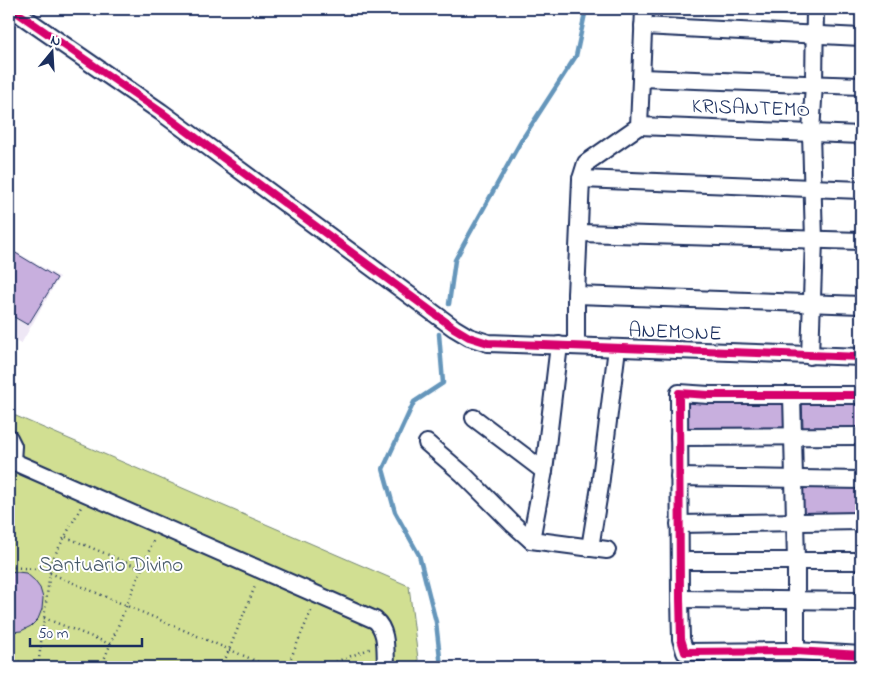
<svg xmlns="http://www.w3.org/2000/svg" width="870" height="676" font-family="'Indie Flower',sans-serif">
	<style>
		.built { fill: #eee7f5 }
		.green { fill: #d1df92; stroke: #768778 }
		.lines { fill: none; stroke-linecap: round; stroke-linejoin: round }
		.stream { stroke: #6596bb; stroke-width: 4.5 }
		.building { fill: #c8afde; stroke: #1b2f5e }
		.minor-casing { stroke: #1b2f5e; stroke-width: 20 }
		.path { stroke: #1b2f5e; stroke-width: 2.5; stroke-dasharray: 1 4; stroke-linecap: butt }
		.minor { stroke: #fff; stroke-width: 16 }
		.cycleway-casing { stroke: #fff; stroke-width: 11 }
		.cycleway { stroke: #d6006c; stroke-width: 8 }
		.labels { text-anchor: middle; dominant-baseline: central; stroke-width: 4; stroke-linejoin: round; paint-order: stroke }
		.street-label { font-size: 21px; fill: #1b2f5e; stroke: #fff }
		.park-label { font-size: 21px; fill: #485b6b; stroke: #fff }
	</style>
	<rect width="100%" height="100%" fill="#fff"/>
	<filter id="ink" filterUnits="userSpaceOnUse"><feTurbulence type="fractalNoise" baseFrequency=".02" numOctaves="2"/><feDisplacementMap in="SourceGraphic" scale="10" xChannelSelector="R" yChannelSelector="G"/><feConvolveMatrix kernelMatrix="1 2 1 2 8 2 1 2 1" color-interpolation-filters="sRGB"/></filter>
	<g filter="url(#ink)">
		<path class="built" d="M9,248L59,277L21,344L9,338Z"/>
		<path class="green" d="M9,413L409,586L419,667H9Z"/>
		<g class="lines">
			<g class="stream">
				<path d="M449,304L455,260L521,141L576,56L586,9"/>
				<path d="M439,334L443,383L414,402L383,469L395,512L419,555L436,622L441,667"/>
			</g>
		</g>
		<g class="building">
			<path d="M9,249L57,278L28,325L9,314Z"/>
			<path d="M684,398L786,399L785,430L685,428Z"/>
			<path d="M802,399L861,400V428H803Z"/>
			<rect x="803" y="487" width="58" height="28"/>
			<path d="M9,571L26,573L34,580L40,588L43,598L42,609L38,619L31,626L21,631L11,632L9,631Z"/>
		</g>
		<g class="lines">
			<g class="minor-casing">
				<g id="minor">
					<path d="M12,9L161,112L454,328L469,337L488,343L861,357"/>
					<path d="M643,26L861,37"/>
					<path d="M641,78L861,86"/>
					<path d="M639,126L861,135"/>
					<path d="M581,179L861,190"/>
					<path d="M580,233L861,241"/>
					<path d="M576,295L861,305"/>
					<path d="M576,346V295L581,179L586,163L639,126L644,9"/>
					<path d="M810,356L814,240L811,133L814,84L815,9"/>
					<path d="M792,395L796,561V651"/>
					<path d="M861,395H709L679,393L680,599L681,639L685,652L796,651L861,655"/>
					<path d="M474,418L544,471"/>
					<path d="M679,437L861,436"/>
					<path d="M9,438L13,446L12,461L375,620C388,631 385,651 386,667"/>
					<path d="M427,443L463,474L513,524L531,540L607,550"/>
					<path d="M679,477L861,480"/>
					<path d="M679,524L861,521"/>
					<path d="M531,540L544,471L559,345"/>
					<path d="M590,548L600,486L617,348"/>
					<path d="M681,561H861"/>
					<path d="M680,599L861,601"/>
				</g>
			</g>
			<g class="path">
				<path d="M66,537L142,569"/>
				<path d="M9,567L50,570L51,562L81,507"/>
				<path d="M50,573L270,667"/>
				<path d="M44,618L110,644"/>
				<path d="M9,659L38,667"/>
				<path d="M38,667L50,571"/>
				<path d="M101,667L154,539"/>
				<path d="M222,667L256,584"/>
				<path d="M287,667L312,609"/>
				<path d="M322,667L372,648"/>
			</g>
			<use href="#minor" class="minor"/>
			<g class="cycleway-casing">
				<g id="cycleway">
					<path d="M12,9L161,112L454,328L469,337L488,343L861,357"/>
					<path d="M861,395H709L679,393L680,599L681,639L685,652L796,651L861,655"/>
				</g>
			</g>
			<use href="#cycleway" class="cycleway"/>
		</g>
	</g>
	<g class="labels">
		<g class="street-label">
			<text transform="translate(751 109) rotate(2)">KRISANTEMO</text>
			<text transform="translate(675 333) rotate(2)">ANEMONE</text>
		</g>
		<g class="park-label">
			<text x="111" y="566">Santuario Divino</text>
		</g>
	</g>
	<rect width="870" height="676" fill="none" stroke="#fff" stroke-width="30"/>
	<rect x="15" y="15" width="840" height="646" fill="none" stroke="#1b2f5e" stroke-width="2" filter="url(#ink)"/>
	<g transform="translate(52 52) rotate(18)" stroke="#ffffff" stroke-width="4" paint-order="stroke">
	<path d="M0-4L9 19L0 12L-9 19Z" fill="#1b2f5e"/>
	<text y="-8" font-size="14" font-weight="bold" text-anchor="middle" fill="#1b2f5e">N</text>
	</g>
	<path d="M30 638v8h112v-8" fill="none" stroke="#1b2f5e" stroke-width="2.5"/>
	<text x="38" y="638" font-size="15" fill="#1b2f5e" stroke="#ffffff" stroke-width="4" paint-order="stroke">50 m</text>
</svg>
